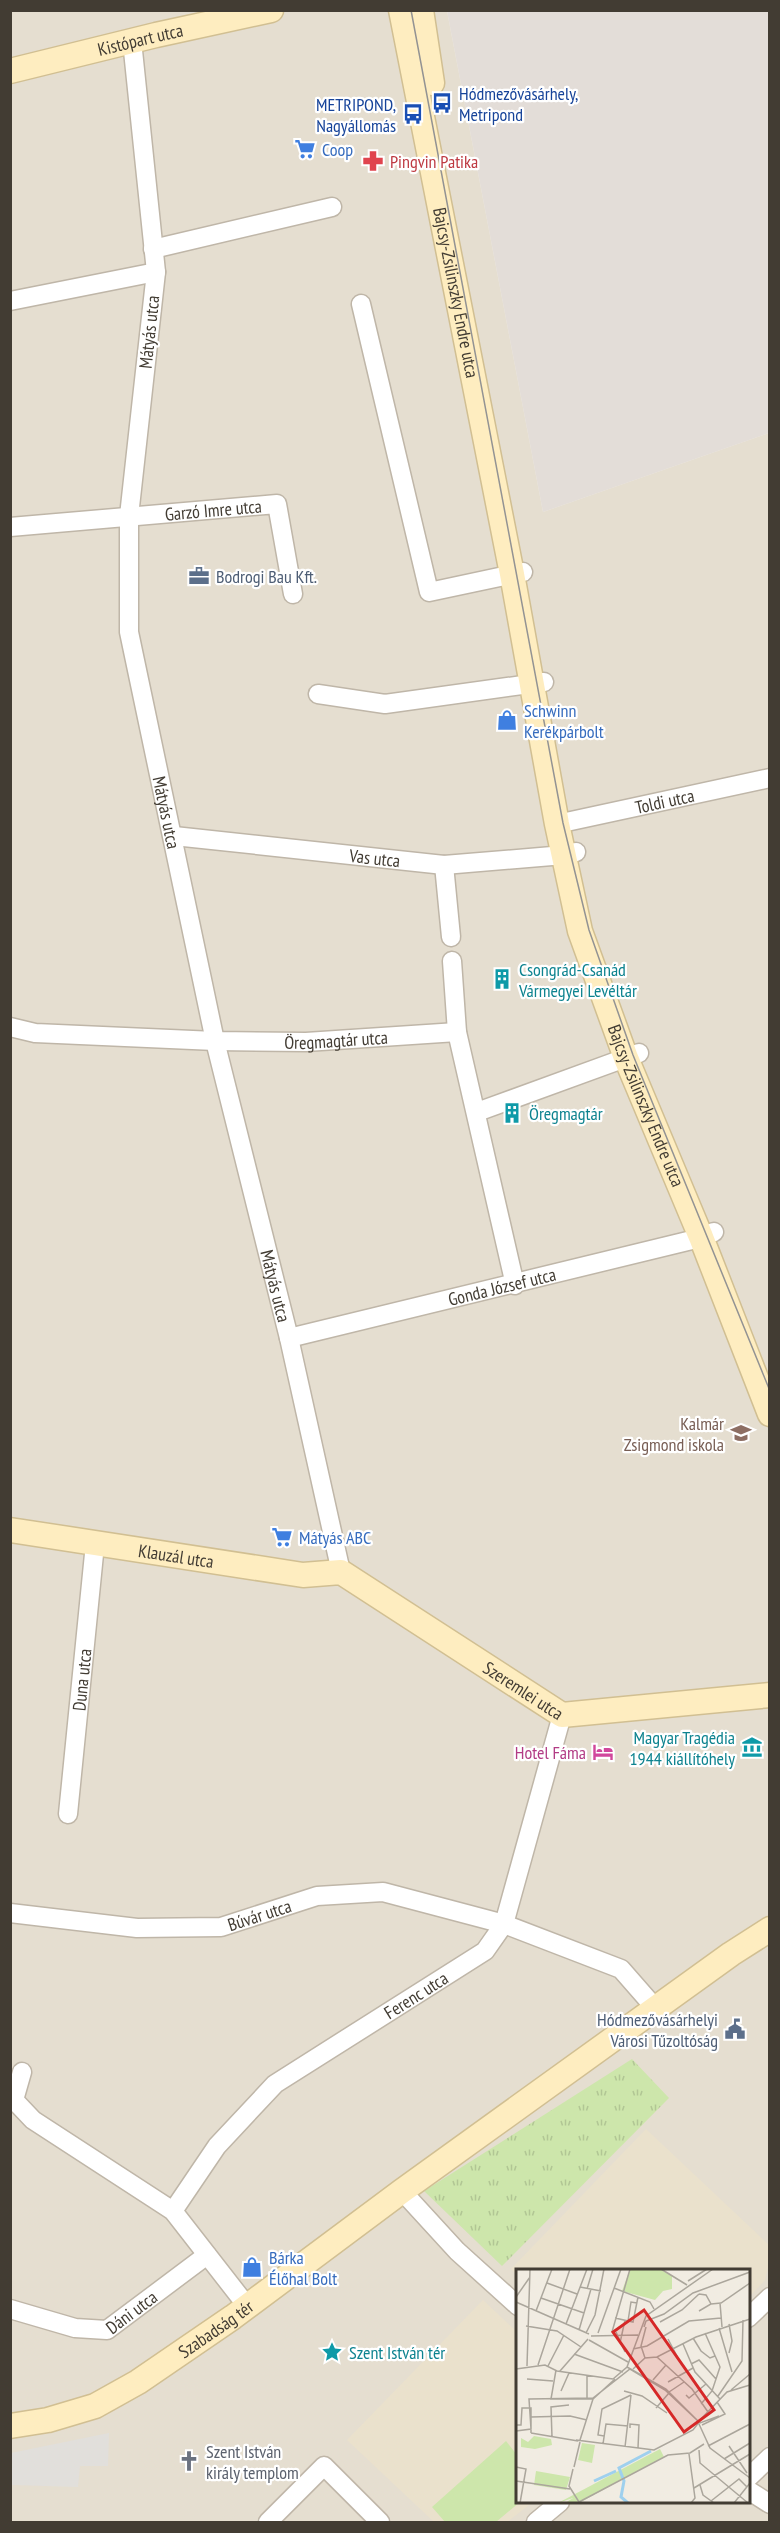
<svg xmlns="http://www.w3.org/2000/svg" width="780" height="2533" font-family="'PT Sans Narrow',sans-serif">
	<style>
		.residential { fill: #e5ded0; fill-rule: evenodd }
		.industrial { fill: #e3ddd8 }
		.education { fill: #eae1cc }
		.park { fill: url(#park-tufts) }
		.pitch { fill: #cde6ab }
		.parking { fill: #e1dfdb }
		.lines { fill: none; stroke-linecap: round; stroke-linejoin: round }
		.street-casing { stroke: #bfb6a8; stroke-width: 21 }
		.secondary-casing { stroke: #d1bf92; stroke-width: 27 }
		.street { stroke: #fff; stroke-width: 18 }
		.secondary { stroke: #feedc0; stroke-width: 24 }
		.tram { stroke: #939393; stroke-width: 1.5 }
		.labels { text-anchor: middle; dominant-baseline: central; stroke-width: 4.5; stroke-linejoin: round; paint-order: stroke }
		.street-label { font-size: 18px; fill: #423c33; stroke: #fff }
		.transit-label { font-size: 18px; fill: #164399; stroke: #fff; text-anchor: start }
		.shop-label { font-size: 18px; fill: #366cbe; stroke: #fff; text-anchor: start }
		.health-label { font-size: 18px; fill: #be3a42; stroke: #fff; text-anchor: start }
		.service-label { font-size: 18px; fill: #4e5e75; stroke: #fff; text-anchor: start }
		.culture-label { font-size: 18px; fill: #0d838f; stroke: #fff; text-anchor: start }
		.education-label { font-size: 18px; fill: #785e54; stroke: #fff; text-anchor: end }
		.hotel-label { font-size: 18px; fill: #b23c85; stroke: #fff; text-anchor: end }
		.worship-label { font-size: 18px; fill: #5b616d; stroke: #fff; text-anchor: start }
		.inset-river { fill: none; stroke: #9ed0ee; stroke-width: 3 }
		.inset-road { fill: none; stroke: #aba69c; stroke-width: 1.5 }
		.view { fill: #d62828; fill-opacity: 0.15; stroke: #d62828; stroke-width: 3 }
		.inset-edge { fill: none; stroke: #423c33; stroke-width: 3 }
	</style>
	<defs>
		<pattern id="park-tufts" width="24" height="20" patternUnits="userSpaceOnUse" patternTransform="scale(1.5)"><rect width="24" height="20" fill="#cde6ab"/><path d="M3 7l-1-3M5 7V3M7 7l1-3M15 17l-1-3M17 17v-4M19 17l1-3" fill="none" stroke="#b1c694"/></pattern>
	</defs>
	<rect width="100%" height="100%" fill="#f1ece2"/>
	<path class="residential" d="M11,11H447L543,512L769,433V2522H11ZM518,2270H748V2502H518Z"/>
	<path class="industrial" d="M447,11H769V433L543,512Z"/>
	<g class="education">
		<path d="M646,2129L769,2245V2263L765,2280L749,2297L748,2270H518L517,2275L511,2269Z"/>
		<path d="M483,2300L517,2332L518,2502H533L507,2522H434L347,2440Z"/>
	</g>
	<path class="park" d="M632,2059L669,2098L502,2266L424,2191Z"/>
	<path class="pitch" d="M506,2441L517,2455L518,2502H520L496,2522H445L432,2507Z"/>
	<path class="parking" d="M109,2433L108,2466H80L78,2487L11,2485V2453Z"/>
	<g class="lines">
		<g class="street-casing">
			<g id="street">
				<path id="s1" d="M132,41L156,272L129,516V632L215,1041L289,1338L341,1572"/>
				<path d="M153,249L332,207"/>
				<path d="M10,301L156,272"/>
				<path d="M361,304L429,592L523,572"/>
				<path id="s2" d="M10,527L277,504L293,594"/>
				<path d="M318,694L385,704L544,682"/>
				<path id="s3" d="M557,824L770,778"/>
				<path id="s4" d="M174,836L444,865L564,855L576,852"/>
				<path d="M444,865L451,937"/>
				<path d="M452,961L457,1032L515,1285"/>
				<path id="s5" d="M10,1027L35,1033L215,1041L306,1042L457,1032"/>
				<path d="M477,1112L639,1053"/>
				<path id="s6" d="M289,1338L696,1239L714,1232"/>
				<path id="s7" d="M68,1814L95,1544"/>
				<path id="s8" d="M10,1913L137,1928L221,1927L317,1896L383,1892L504,1924L621,1969L656,2009"/>
				<path d="M22,2072L14,2100L33,2120L173,2211L247,2306"/>
				<path d="M402,2191L457,2251L518,2306"/>
				<path id="s9" d="M173,2211L217,2146L275,2084L485,1951L504,1924L562,1715"/>
				<path id="s10" d="M10,2309L75,2328L107,2330L207,2255"/>
				<path d="M748,2318L770,2297"/>
				<path d="M748,2478L770,2457"/>
				<path d="M748,2490L770,2504"/>
				<path d="M268,2522L324,2466L380,2522"/>
				<path d="M536,2522L560,2502"/>
			</g>
		</g>
		<g class="secondary-casing">
			<g id="secondary">
				<path id="s11" d="M401,10L512,574L557,824L580,931L626,1058L701,1237L770,1414"/>
				<path d="M421,10L432,83"/>
				<path id="s12" d="M10,71L156,35L271,10"/>
				<path id="s13" d="M10,1530L303,1575L341,1572L562,1715L770,1695"/>
				<path id="s14" d="M10,2426L48,2420L95,2406L138,2382L233,2317L402,2191L731,1954L770,1929"/>
			</g>
		</g>
		<use href="#street" class="street"/>
		<use href="#secondary" class="secondary"/>
		<path class="tram" d="M411,10L563,823L589,930L633,1055L770,1391"/>
	</g>
	<defs>
		<g id="bus-bare" transform="scale(1.62)"><path d="M-5-6H5V4H4V6H2V4H-2V6H-4V4H-5ZM-3.5-4V0h7V-4ZM-3.5 1.2v1.5H-2V1.2ZM2 1.2v1.5H3.5V1.2Z" fill="#1a4fb4" stroke="#fff" stroke-width="2.5" paint-order="stroke"/></g>
		<g id="supermarket-bare" transform="scale(1.62)"><path d="M-6-5.5h2.5l.6 2H6L4.5 2H-2.5L-4.4-4H-6ZM-1.5 3.2a1.3 1.3 0 1 0 .1 0ZM3 3.2a1.3 1.3 0 1 0 .1 0Z" fill="#3f7fe0" stroke="#fff" stroke-width="2.5" paint-order="stroke"/></g>
		<g id="pharmacy-bare" transform="scale(1.62)"><path d="M-2-6h4v4h4v4h-4v4h-4v-4h-4v-4h4Z" fill="#e0444e" stroke="#fff" stroke-width="2.5" paint-order="stroke"/></g>
		<g id="office-bare" transform="scale(1.62)"><path d="M-6-3h4V-5.5h4V-3h4V5H-6ZM-1-4.5V-3h2v-1.5ZM-6 0V1H6V0Z" fill="#5c6f8a" stroke="#fff" stroke-width="2.5" paint-order="stroke"/></g>
		<g id="shop-bare" transform="scale(1.62)"><path d="M-5-2.5h2.3a2.7 3.5 0 0 1 5.4 0H5L5.5 6h-11ZM-1.5-2.5h3a1.5 2.3 0 0 0-3 0Z" fill="#3f7fe0" stroke="#fff" stroke-width="2.5" paint-order="stroke"/></g>
		<g id="building-bare" transform="scale(1.62)"><path d="M-4-6H4V6H1V3H-1V6H-4ZM-2.5-4.3h1.7v1.8h-1.7ZM.8-4.3h1.7v1.8H.8ZM-2.5-1h1.7V.8h-1.7ZM.8-1h1.7V.8H.8Z" fill="#0f9aa8" stroke="#fff" stroke-width="2.5" paint-order="stroke"/></g>
		<g id="school-bare" transform="scale(1.62)"><path d="M0-5L7-2L0 1L-7-2ZM-4 1L0 2.5L4 1V4Q0 6-4 4Z" fill="#8d6e63" stroke="#fff" stroke-width="2.5" paint-order="stroke"/></g>
		<g id="museum-bare" transform="scale(1.62)"><path d="M0-6L6-3V-2H-6V-3ZM-5-1h2V3h-2ZM-1-1h2V3h-2ZM3-1h2V3H3ZM-6 4H6V6H-6Z" fill="#0f9aa8" stroke="#fff" stroke-width="2.5" paint-order="stroke"/></g>
		<g id="hotel-bare" transform="scale(1.62)"><path d="M-6-4.5h1.5V1H6V5H4.5V3h-9V5H-6ZM-4 0a1.8 1.8 0 1 1 3.6 0ZM.5 0V-2.5h3Q6-2.5 6 0Z" fill="#d1479c" stroke="#fff" stroke-width="2.5" paint-order="stroke"/></g>
		<g id="civic-bare" transform="scale(1.62)"><path d="M-.6-6.5H3V-4.5H.6V-3L4-1V1h2V6H-6V1h2V-1L-.6-3ZM-1.2 2.5V6h2.4V2.5Z" fill="#5c6f8a" stroke="#fff" stroke-width="2.5" paint-order="stroke"/></g>
		<g id="sight-bare" transform="scale(1.62)"><path d="M0-6L1.8-2.2L6-1.7L2.9 1.2L3.7 5.4L0 3.3L-3.7 5.4L-2.9 1.2L-6-1.7L-1.8-2.2Z" fill="#0f9aa8" stroke="#fff" stroke-width="2.5" paint-order="stroke"/></g>
		<g id="church-bare" transform="scale(1.62)"><path d="M-1.2-6h2.4v3.5h3.3v2.4h-3.3V6h-2.4V-.1h-3.3v-2.4h3.3Z" fill="#6b7280" stroke="#fff" stroke-width="2.5" paint-order="stroke"/></g>
	</defs>
	<g fill-rule="evenodd">
		<use href="#bus-bare" x="442" y="103"/>
		<use href="#bus-bare" x="413" y="114"/>
		<use href="#supermarket-bare" x="305" y="149"/>
		<use href="#pharmacy-bare" x="373" y="161"/>
		<use href="#office-bare" x="199" y="576"/>
		<use href="#shop-bare" x="507" y="720"/>
		<use href="#building-bare" x="502" y="979"/>
		<use href="#building-bare" x="512" y="1113"/>
		<use href="#school-bare" x="741" y="1433"/>
		<use href="#supermarket-bare" x="282" y="1537"/>
		<use href="#museum-bare" x="752" y="1747"/>
		<use href="#hotel-bare" x="603" y="1752"/>
		<use href="#civic-bare" x="735" y="2029"/>
		<use href="#shop-bare" x="252" y="2267"/>
		<use href="#sight-bare" x="332" y="2352"/>
		<use href="#church-bare" x="189" y="2461"/>
	</g>
	<g class="labels">
		<g class="street-label">
			<text stroke="none"><textPath href="#s12" startOffset="134">Kistópart utca</textPath></text>
			<text stroke="none"><textPath href="#s11" startOffset="288">Bajcsy-Zsilinszky Endre utca</textPath></text>
			<text transform="translate(149 332) rotate(-84)">Mátyás utca</text>
			<text stroke="none"><textPath href="#s2" startOffset="204">Garzó Imre utca</textPath></text>
			<text stroke="none"><textPath href="#s3" startOffset="110">Toldi utca</textPath></text>
			<text stroke="none"><textPath href="#s1" startOffset="778">Mátyás utca</textPath></text>
			<text stroke="none"><textPath href="#s4" startOffset="202">Vas utca</textPath></text>
			<text stroke="none"><textPath href="#s5" startOffset="327">Öregmagtár utca</textPath></text>
			<text stroke="none"><textPath href="#s11" startOffset="1125">Bajcsy-Zsilinszky Endre utca</textPath></text>
			<text stroke="none"><textPath href="#s1" startOffset="1264">Mátyás utca</textPath></text>
			<text stroke="none"><textPath href="#s6" startOffset="219">Gonda József utca</textPath></text>
			<text stroke="none"><textPath href="#s13" startOffset="168">Klauzál utca</textPath></text>
			<text stroke="none"><textPath href="#s7" startOffset="135">Duna utca</textPath></text>
			<text stroke="none"><textPath href="#s13" startOffset="552">Szeremlei utca</textPath></text>
			<text stroke="none"><textPath href="#s8" startOffset="252">Búvár utca</textPath></text>
			<text stroke="none"><textPath href="#s9" startOffset="330">Ferenc utca</textPath></text>
			<text stroke="none"><textPath href="#s10" startOffset="130">Dáni utca</textPath></text>
			<text stroke="none"><textPath href="#s14" startOffset="231">Szabadság tér</textPath></text>
		</g>
		<g class="transit-label">
			<text x="459" y="93">Hódmezővásárhely,<tspan x="459" dy="21">Metripond</tspan></text>
			<text x="396" y="104" text-anchor="end">METRIPOND,<tspan x="396" dy="21">Nagyállomás</tspan></text>
		</g>
		<g class="shop-label">
			<text x="322" y="149">Coop</text>
			<text x="524" y="710">Schwinn<tspan x="524" dy="21">Kerékpárbolt</tspan></text>
			<text x="299" y="1537">Mátyás ABC</text>
			<text x="269" y="2257">Bárka<tspan x="269" dy="21">Élőhal Bolt</tspan></text>
		</g>
		<g class="health-label">
			<text x="390" y="161">Pingvin Patika</text>
		</g>
		<g class="service-label">
			<text x="216" y="576">Bodrogi Bau Kft.</text>
			<text x="718" y="2019" text-anchor="end">Hódmezővásárhelyi<tspan x="718" dy="21">Városi Tűzoltóság</tspan></text>
		</g>
		<g class="culture-label">
			<text x="519" y="969">Csongrád-Csanád<tspan x="519" dy="21">Vármegyei Levéltár</tspan></text>
			<text x="529" y="1113">Öregmagtár</text>
			<text x="735" y="1737" text-anchor="end">Magyar Tragédia<tspan x="735" dy="21">1944 kiállítóhely</tspan></text>
			<text x="349" y="2352">Szent István tér</text>
		</g>
		<g class="education-label">
			<text x="724" y="1423">Kalmár<tspan x="724" dy="21">Zsigmond iskola</tspan></text>
		</g>
		<g class="hotel-label">
			<text x="586" y="1752">Hotel Fáma</text>
		</g>
		<g class="worship-label">
			<text x="206" y="2451">Szent István<tspan x="206" dy="21">király templom</tspan></text>
		</g>
	</g>
	<g transform="translate(516 2269)">
		<rect width="234" height="234" fill="#f1ece2"/>
		<path d="M144,180L148,188L63,234H49L57,229L42,234Z" fill="#cde6ab"/>
		<path d="M18,167L35,170L36,176L19,180L5,178V169L12,173ZM66,174L79,176L76,194L62,191ZM20,202L54,208L50,221L18,216Z" fill="#cde6ab"/>
		<path d="M114,0H144L156,7V20L147,22L139,31L106,22Z" fill="#cde6ab"/>
		<path class="inset-river" d="M78,212L100,202M112,234L105,228L108,212L103,199L135,182"/>
		<path class="inset-road" d="M145,0L171,16M172,12L191,0M31,14L61,25M64,18L85,22M98,19L134,33L138,40M71,20L77,0M0,28L14,8M25,29L68,44M0,33L73,65M204,34L206,58M195,35L205,34L234,14M20,42L36,0M183,42L195,35L190,26L183,25M99,49L117,53L122,28M112,52L115,33L121,34M144,53L166,41L183,25M50,55L71,0M213,55L216,72L213,84M10,57L41,62L65,78M128,58L130,52L148,45L177,24L234,3M203,59L216,103M63,61L75,20M96,63L114,0M100,63L109,83M70,64L79,46L88,0M82,64L105,0M75,67L122,66M177,69L185,82L194,89L199,87M152,70L162,89M73,71L112,93M104,74L109,51M167,75L179,103L204,130M117,80L131,77L173,52L205,49M58,85L107,103M141,88L176,120L192,143M129,89L125,77L130,58M175,95L183,91L200,110M22,96L54,0M11,97L14,0M32,97L48,66M111,98L150,120L182,152M0,100L29,96L41,102L97,110M117,100L129,89L141,88L180,68L234,50M40,101L35,130H77L99,110M44,102L72,70M11,110L37,112M97,110L111,98L130,47L197,0M137,111L150,96M152,113L177,99M215,121L234,105M45,122L53,104M108,122L126,127L151,144M153,123L168,113M170,126L173,129L190,115M202,127L226,92L227,51M71,130V106M185,135L196,122L204,98L189,64M140,139L153,124M15,148L54,147L71,151M183,152L211,123L234,116M183,155L194,179L234,209M0,156H5L6,139H15V164M186,156L209,145L201,133M114,159V155L123,156L122,179M0,162L15,160L13,130L77,129L114,100L149,121L184,154L203,147M15,164L62,172M88,167L82,166L86,140L115,126M36,168L35,138L53,136M60,171L138,181L177,161L184,152M64,171L77,130M87,175L90,155L112,157M192,177L234,155M213,177L231,204M109,178L115,126M183,181L184,194L232,234M173,185L179,229L175,234M208,190L234,174M0,198L10,200L4,234M58,198L64,173M57,200L53,217L63,233M0,212L54,220M184,216L187,226L198,234M178,219L234,185M195,232L223,210L231,218M63,233L152,186L174,184L188,175M218,234L234,214"/>
		<path class="view" d="M128,41L198,141L168,163L97,63Z"/>
		<rect width="234" height="234" class="inset-edge"/>
	</g>
	<rect width="780" height="2533" fill="none" stroke="#423c33" stroke-width="24"/>
</svg>
